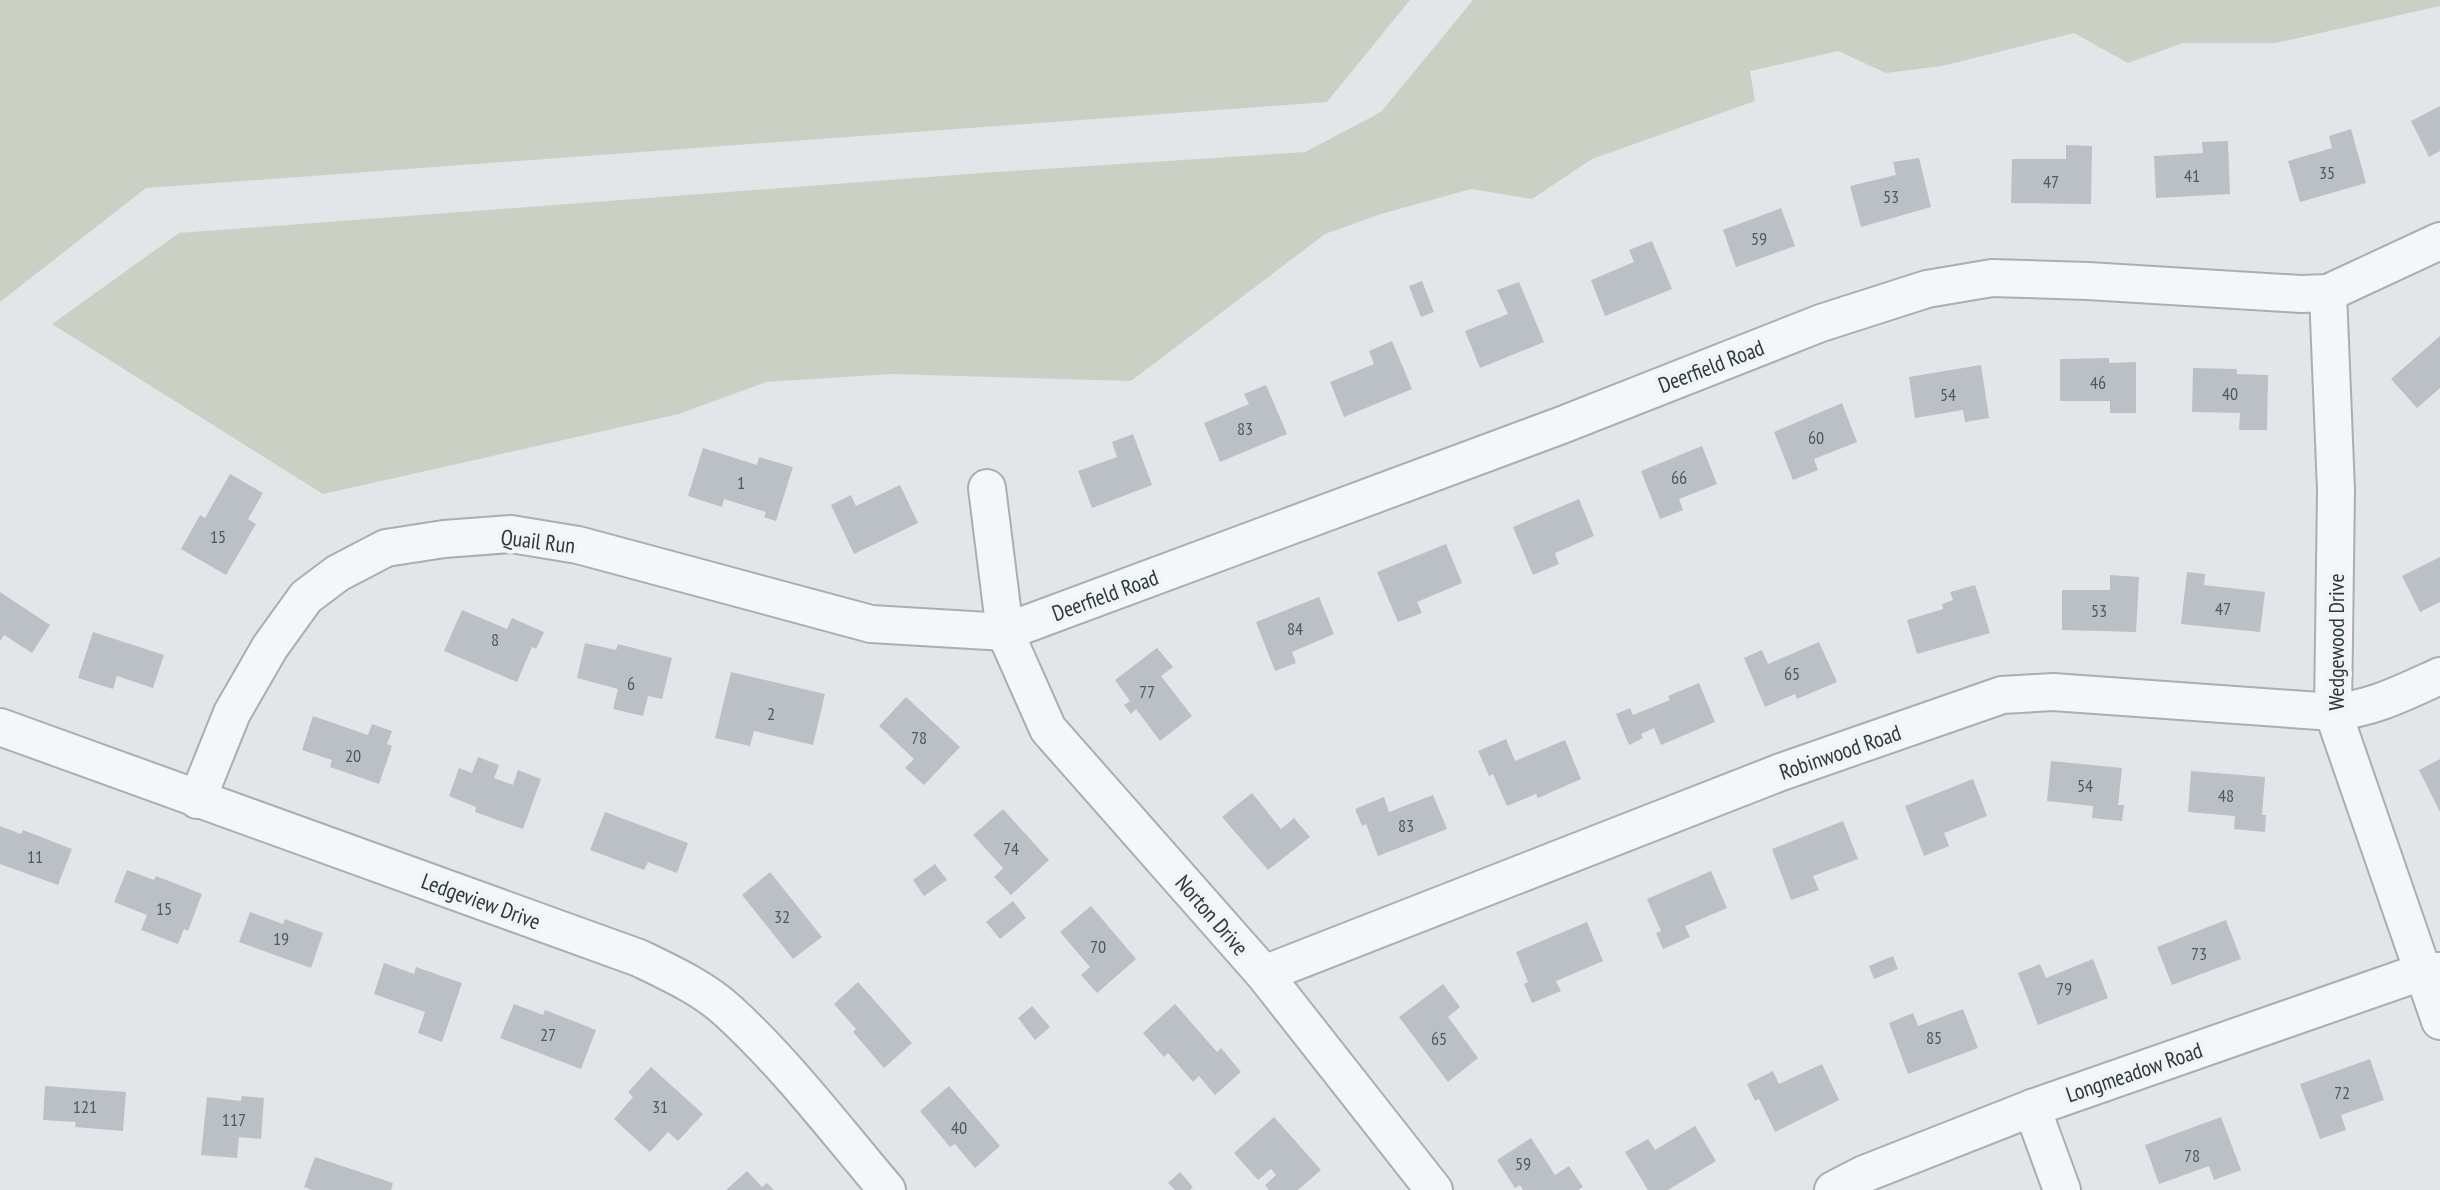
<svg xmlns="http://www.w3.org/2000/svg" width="2440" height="1190" font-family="'PT Sans Narrow',sans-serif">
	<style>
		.green { fill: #cad1c4 }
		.building { fill: #bac0c5 }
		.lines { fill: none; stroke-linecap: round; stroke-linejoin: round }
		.street-casing { stroke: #a8aeb2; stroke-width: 40 }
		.street { stroke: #f4f6f7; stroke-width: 36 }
		.labels { text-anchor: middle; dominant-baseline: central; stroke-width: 8; stroke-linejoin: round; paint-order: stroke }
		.number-label { font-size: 18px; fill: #505960 }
		.street-label { font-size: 22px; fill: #2c373e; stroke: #f1f4f6 }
	</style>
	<rect width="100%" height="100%" fill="#e2e6e9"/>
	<g class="green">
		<path d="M0,0H1410L1327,102L146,188L0,302Z"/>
		<path d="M1473,0H2440V6L2276,43H2183L2128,63L2074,33L1942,66L1886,73L1838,51L1750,71L1755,101L1592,159L1532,199L1471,189L1381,214L1325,234L1131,381L891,374L766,382L679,414L323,494L52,324L179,233L995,172L1305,152L1381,112Z"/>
	</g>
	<g class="building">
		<path d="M2440,106V151L2429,157L2411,121Z"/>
		<path d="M2351,129L2366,183L2300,202L2288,161L2332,148L2329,136Z"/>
		<path d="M2228,141L2230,194L2156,198L2154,156L2203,153L2202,142Z"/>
		<path d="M2066,145L2092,146L2091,204L2011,203L2012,159H2066Z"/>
		<path d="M1919,158L1931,207L1861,227L1850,186L1896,175L1893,162Z"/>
		<path d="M1781,208L1795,246L1736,267L1723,230Z"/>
		<path d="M1652,241L1672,289L1605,316L1591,280L1634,262L1629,250Z"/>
		<path d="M1422,281L1434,312L1421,317L1409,286Z"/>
		<path d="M1519,282L1544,342L1480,368L1465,331L1508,314L1497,290Z"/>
		<path d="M2440,336V388L2417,408L2391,379Z"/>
		<path d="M1392,341L1412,389L1344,417L1330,382L1374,364L1369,351Z"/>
		<path d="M2109,358V363L2136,362V413H2110V401H2060V359Z"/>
		<path d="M1981,365L1989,418L1965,422L1963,410L1915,418L1909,377Z"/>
		<path d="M2193,368L2237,369V374L2268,375L2267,430H2239L2240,413L2192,412Z"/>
		<path d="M1266,385L1287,434L1220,462L1204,423L1249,404L1244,394Z"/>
		<path d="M1842,403L1857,442L1814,459L1818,470L1793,480L1774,432Z"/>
		<path d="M1133,434L1152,485L1092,508L1078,471L1117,457L1112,442Z"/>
		<path d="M1702,446L1717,484L1679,499L1683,510L1660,519L1641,471Z"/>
		<path d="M703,448L757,465L759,457L793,467L776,521L764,517L766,512L724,499L722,507L688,496Z"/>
		<path d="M230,474L263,493L248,519L256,524L226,575L181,549L200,515L205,518Z"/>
		<path d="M900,485L918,523L854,554L831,505L851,495L856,506Z"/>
		<path d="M1579,499L1594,536L1555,553L1559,564L1533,575L1513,527Z"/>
		<path d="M1446,544L1462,583L1417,602L1422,613L1398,622L1377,572Z"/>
		<path d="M2440,557V602L2420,612L2402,576Z"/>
		<path d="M2187,572L2205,574L2204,585L2265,592L2260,632L2181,624Z"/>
		<path d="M2110,575L2139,577L2136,632L2062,630V590H2110Z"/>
		<path d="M1975,585L1990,633L1917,654L1907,620L1943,609L1942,604L1953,600L1950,592Z"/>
		<path d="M0,592L50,625L32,653L4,635L0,641Z"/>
		<path d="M1319,597L1334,634L1292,652L1296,663L1275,671L1256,622Z"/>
		<path d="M462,610L507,629L512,618L544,632L536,649L532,647L517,682L444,651Z"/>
		<path d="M93,632L164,655L153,688L117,676L113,689L78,678Z"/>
		<path d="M1819,642L1837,682L1797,699L1795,694L1765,707L1744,658L1762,650L1768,664Z"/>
		<path d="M585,643L616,650L618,644L672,658L662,699L648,696L643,716L613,709L618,689L577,678Z"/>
		<path d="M1157,648L1173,667L1161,676L1192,716L1160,741L1136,709L1131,714L1124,705L1130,701L1115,680Z"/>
		<path d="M731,672L825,694L813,745L754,731L750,746L715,738Z"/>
		<path d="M1699,683L1715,722L1661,745L1654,728L1641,734L1643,738L1629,745L1616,714L1630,708L1633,715L1670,700L1668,696Z"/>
		<path d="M906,697L960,747L924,785L905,768L914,759L879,726Z"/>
		<path d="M313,716L368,735L372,724L392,731L387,744L392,746L379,784L330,767L332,760L302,750Z"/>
		<path d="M1506,739L1515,761L1565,740L1581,779L1538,798L1536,794L1507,806L1493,774L1489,776L1478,751Z"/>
		<path d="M478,757L499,765L494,778L513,785L518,770L541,779L523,829L475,812L476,807L449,796L459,768L472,773Z"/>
		<path d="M2440,759V812L2419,770Z"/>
		<path d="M2051,761L2122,768L2118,805H2124L2122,821L2092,818L2093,806L2047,801Z"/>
		<path d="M2191,771L2265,777L2262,815H2266L2265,832L2234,829L2235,816L2188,812Z"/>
		<path d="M1973,779L1987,816L1944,833L1949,846L1924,856L1905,806Z"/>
		<path d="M1252,793L1281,829L1294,818L1310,837L1268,870L1222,817Z"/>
		<path d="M1433,795L1447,829L1378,856L1366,824L1362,826L1355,809L1384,797L1389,812Z"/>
		<path d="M1003,809L1049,860L1011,895L994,877L1003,868L973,835Z"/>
		<path d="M605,812L688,843L677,873L648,862L644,870L590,850Z"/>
		<path d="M1843,821L1858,859L1813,876L1819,890L1791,900L1772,849Z"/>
		<path d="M0,826L21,834L23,830L72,849L58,885L0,864Z"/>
		<path d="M935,864L947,880L924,896L913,880Z"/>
		<path d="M127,870L154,880L156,876L202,894L188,931L184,929L178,944L141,930L147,915L114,902Z"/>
		<path d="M1711,871L1727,908L1685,926L1690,937L1663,949L1656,933L1661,931L1647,899Z"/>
		<path d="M770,872L822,937L793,959L742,895Z"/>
		<path d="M1013,901L1026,918L1000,939L986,922Z"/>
		<path d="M1091,906L1136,959L1097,993L1081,975L1090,967L1060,932Z"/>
		<path d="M250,912L283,924L285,919L323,933L311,968L239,942Z"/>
		<path d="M2226,920L2241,959L2172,985L2157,947Z"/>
		<path d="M1587,922L1603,961L1556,981L1561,991L1532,1003L1524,984L1528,982L1516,952Z"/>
		<path d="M1893,956L1898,969L1874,979L1869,966Z"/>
		<path d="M2093,959L2108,998L2038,1025L2018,973L2040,964L2046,978Z"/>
		<path d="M384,963L414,974L416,967L462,983L442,1042L418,1033L425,1012L374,994Z"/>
		<path d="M858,982L912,1043L884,1068L853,1032L856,1029L834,1004Z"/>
		<path d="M1443,984L1460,1007L1448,1017L1478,1058L1448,1082L1399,1017Z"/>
		<path d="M514,1004L543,1015L545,1010L596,1030L581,1069L500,1038Z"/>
		<path d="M1175,1004L1217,1052L1221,1048L1241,1072L1215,1095L1199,1076L1193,1082L1168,1053L1164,1057L1143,1033Z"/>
		<path d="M1032,1006L1050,1027L1035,1040L1018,1018Z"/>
		<path d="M1963,1009L1978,1048L1908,1074L1889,1023L1913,1013L1918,1026Z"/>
		<path d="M2370,1059L2384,1100L2341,1115L2346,1130L2320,1139L2300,1084Z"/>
		<path d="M1822,1064L1839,1100L1775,1132L1759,1099L1755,1101L1747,1084L1773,1071L1779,1084Z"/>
		<path d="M651,1067L703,1114L678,1141L668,1132L650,1152L614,1119L633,1097L628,1092Z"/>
		<path d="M45,1086L126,1092L123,1131L75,1127L76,1122L43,1120Z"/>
		<path d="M949,1086L1000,1146L975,1168L955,1144L950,1147L920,1111Z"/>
		<path d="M242,1096L264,1098L261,1139L239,1137L237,1158L201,1155L207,1097L241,1101Z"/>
		<path d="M1274,1117L1321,1170L1298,1190H1269L1265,1185L1276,1175L1271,1169L1258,1180L1234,1153Z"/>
		<path d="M2221,1117L2241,1170L2214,1180L2209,1166L2159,1184L2145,1145Z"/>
		<path d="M1695,1126L1716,1161L1668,1190H1648L1625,1152L1648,1139L1655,1150Z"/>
		<path d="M1531,1138L1555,1175L1569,1166L1583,1187L1578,1190H1523L1520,1185L1515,1188L1497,1160Z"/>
		<path d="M315,1157L393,1183L391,1190H312L304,1187Z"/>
		<path d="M747,1171L762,1187L767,1183L774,1190H726Z"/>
		<path d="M1180,1172L1193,1187L1190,1190H1175L1168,1183Z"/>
	</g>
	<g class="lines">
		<g class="street-casing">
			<g id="street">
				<path d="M2328,293L2336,490L2333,712L2440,1021"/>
				<path d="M987,488L1005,632L1048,729L1264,974L1434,1190"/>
				<path d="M0,727L639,958C670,973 703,988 728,1011C787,1065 836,1130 887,1190"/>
				<path d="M197,800L232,713L270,647L306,597L338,573L386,548L444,539L511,534L578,545L871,624L1005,632L1562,425L1821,323L1927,289L1992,278L2088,281L2301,294L2328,293L2440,241"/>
				<path d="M1264,974L1781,772L2002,695L2053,692L2333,712C2372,709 2405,692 2440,676"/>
				<path d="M2032,1108L2062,1190"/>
				<path d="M1833,1190L1864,1174L2032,1108L2424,971H2440"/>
			</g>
		</g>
		<use href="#street" class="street"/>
	</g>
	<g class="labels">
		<g class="number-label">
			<text x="2327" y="172">35</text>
			<text x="2192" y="175">41</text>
			<text x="2051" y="181">47</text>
			<text x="1891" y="196">53</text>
			<text x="1759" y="238">59</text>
			<text x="2098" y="382">46</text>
			<text x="2230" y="393">40</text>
			<text x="1948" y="394">54</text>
			<text x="1245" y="428">83</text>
			<text x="1816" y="437">60</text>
			<text x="1679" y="477">66</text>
			<text x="741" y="482">1</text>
			<text x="218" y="536">15</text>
			<text x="2223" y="608">47</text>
			<text x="2099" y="610">53</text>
			<text x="1295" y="628">84</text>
			<text x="495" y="639">8</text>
			<text x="1792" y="673">65</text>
			<text x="631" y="683">6</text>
			<text x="1147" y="691">77</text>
			<text x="771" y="713">2</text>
			<text x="919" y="737">78</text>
			<text x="353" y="755">20</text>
			<text x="2085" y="785">54</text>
			<text x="2226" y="795">48</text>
			<text x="1406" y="825">83</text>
			<text x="1011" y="848">74</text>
			<text x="35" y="856">11</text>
			<text x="164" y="908">15</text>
			<text x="782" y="916">32</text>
			<text x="281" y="938">19</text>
			<text x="1098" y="946">70</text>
			<text x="2199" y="953">73</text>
			<text x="2064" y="988">79</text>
			<text x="548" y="1034">27</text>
			<text x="1934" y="1037">85</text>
			<text x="1439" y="1038">65</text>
			<text x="2342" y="1092">72</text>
			<text x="85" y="1106">121</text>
			<text x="660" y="1106">31</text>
			<text x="234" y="1119">117</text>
			<text x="959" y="1127">40</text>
			<text x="2192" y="1155">78</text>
			<text x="1523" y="1163">59</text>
		</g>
		<g class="street-label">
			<text transform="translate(1711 366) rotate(-21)">Deerfield Road</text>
			<text transform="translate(538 541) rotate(7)">Quail Run</text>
			<text transform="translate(1105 595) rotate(-20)">Deerfield Road</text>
			<text transform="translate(2336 642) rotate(-90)">Wedgewood Drive</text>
			<text transform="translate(1840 752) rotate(-19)">Robinwood Road</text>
			<text transform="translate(481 901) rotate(20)">Ledgeview Drive</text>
			<text transform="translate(1212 915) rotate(49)">Norton Drive</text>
			<text transform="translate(2134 1072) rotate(-19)">Longmeadow Road</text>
		</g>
	</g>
</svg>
